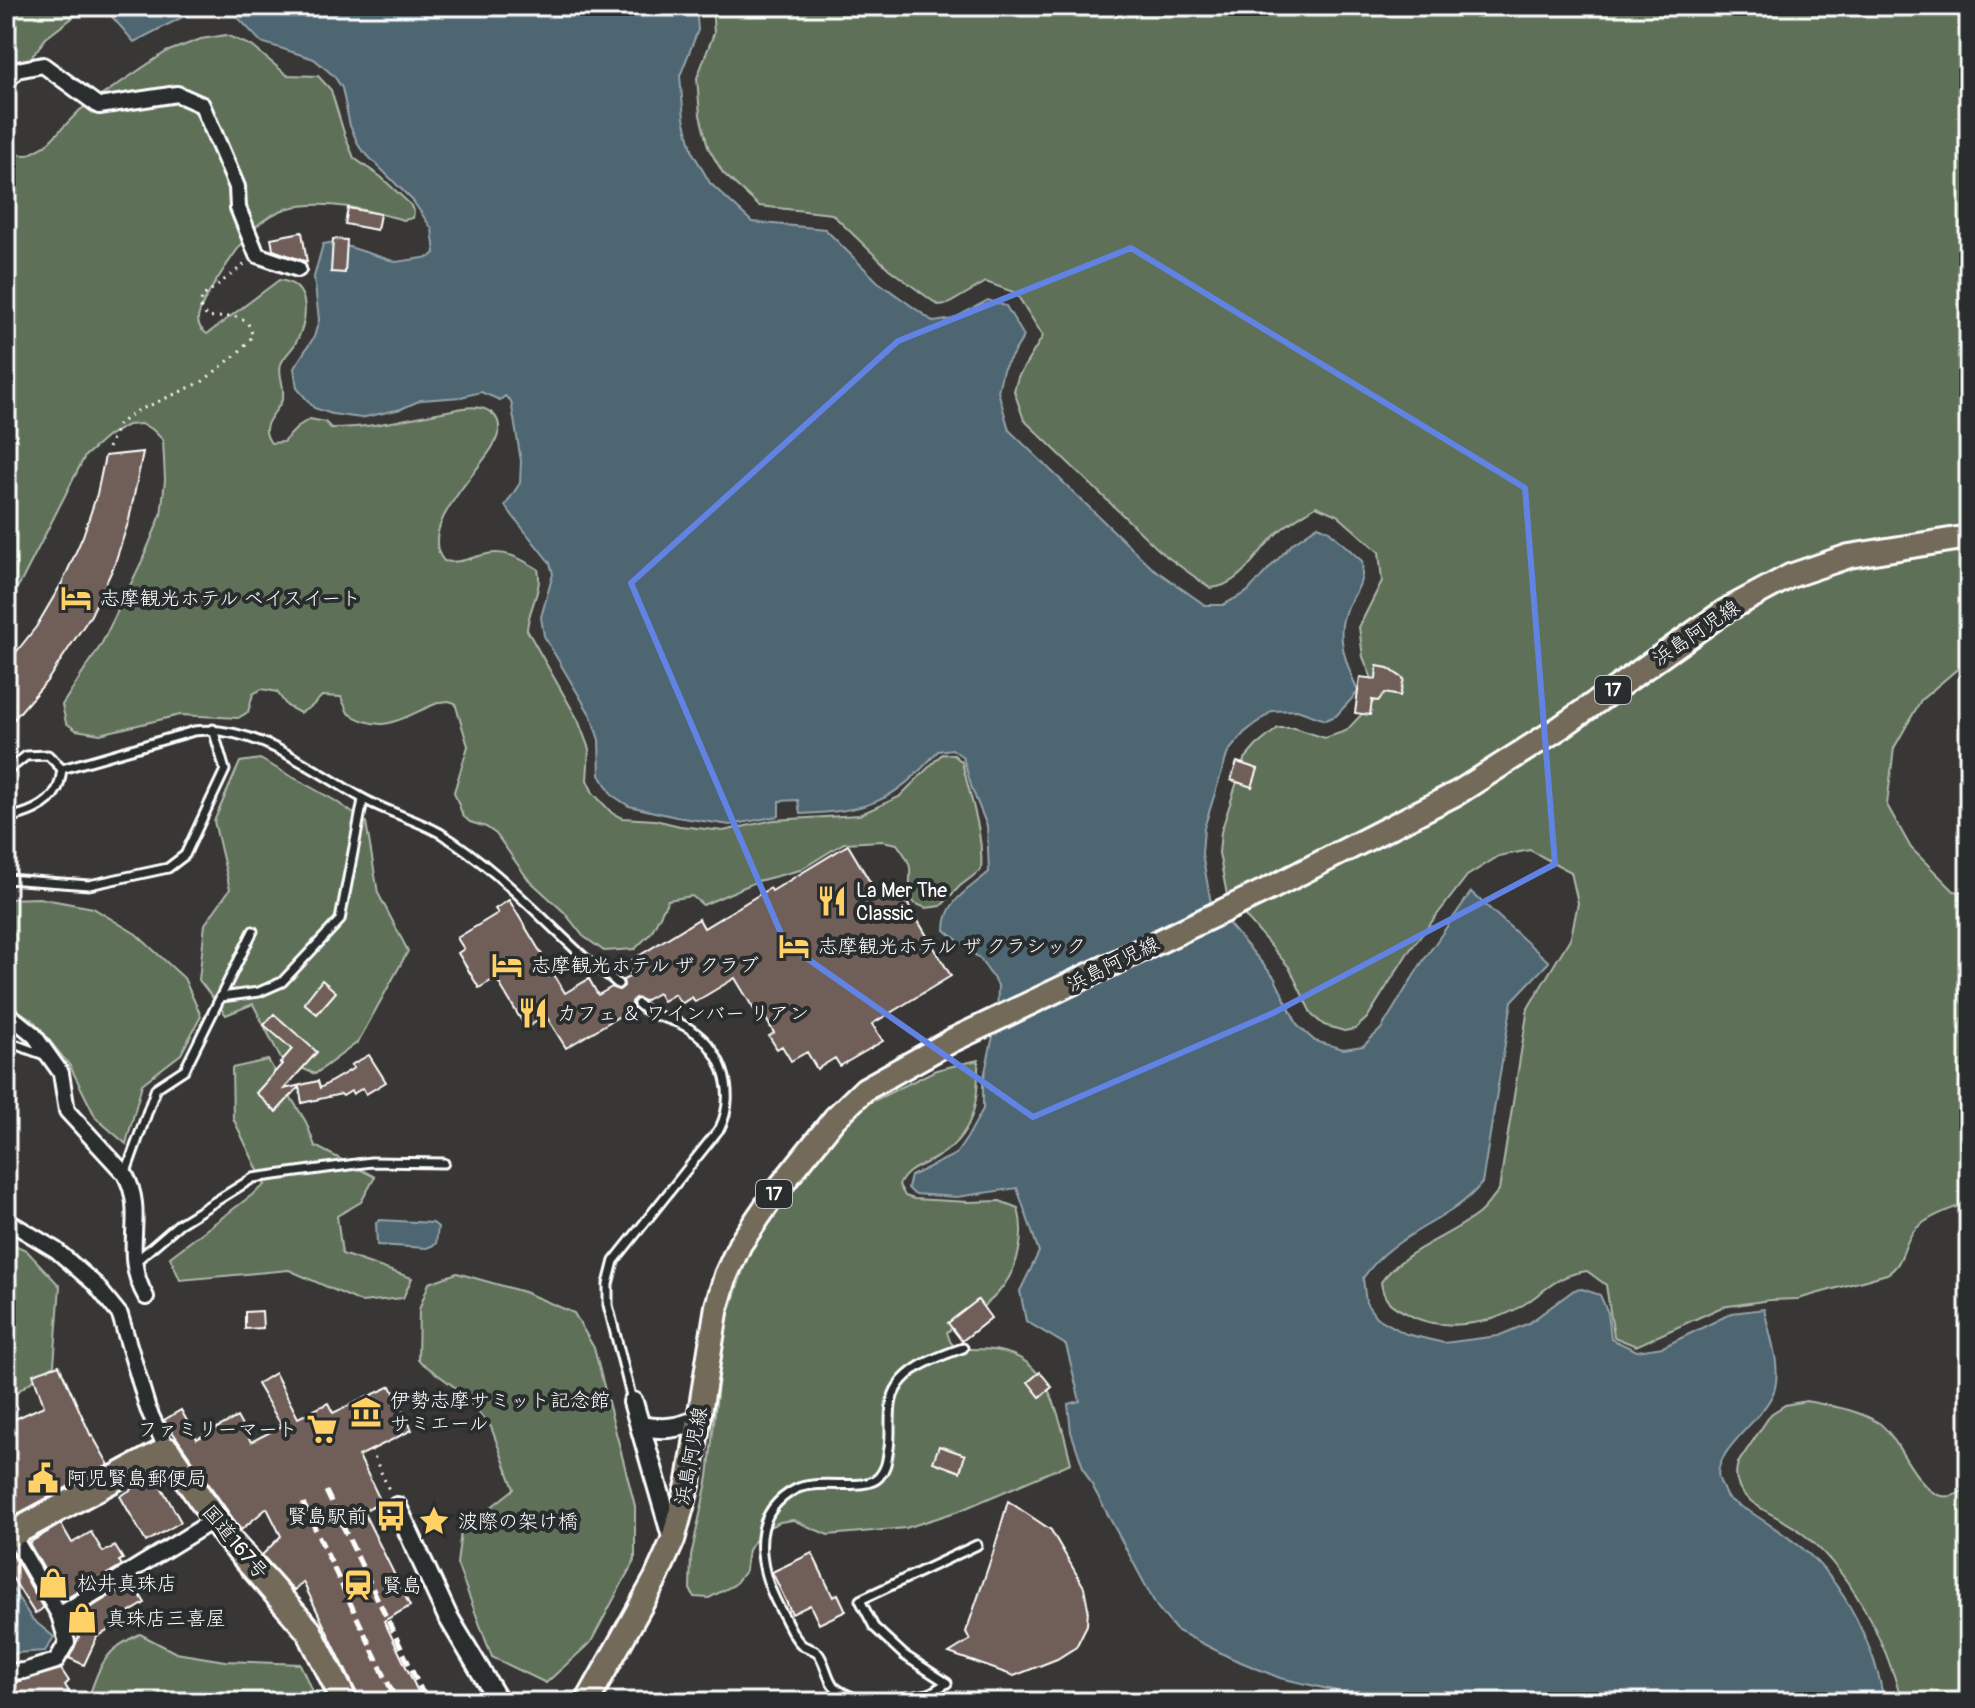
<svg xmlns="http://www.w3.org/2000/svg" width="1975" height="1708" font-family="Pangolin,'Klee One',sans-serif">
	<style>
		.green { fill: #5f7059; stroke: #afb8ac; stroke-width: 2 }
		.water { fill: #4e6672; stroke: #95a3aa; stroke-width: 2 }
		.building { fill: #6f5e58; stroke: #fff; stroke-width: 2 }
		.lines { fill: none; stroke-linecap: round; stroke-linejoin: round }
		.service-casing { stroke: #fff; stroke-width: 13 }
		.minor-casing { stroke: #fff; stroke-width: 20 }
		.tertiary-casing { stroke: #fff; stroke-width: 24 }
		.primary-casing { stroke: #fff; stroke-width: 28 }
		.trunk-casing { stroke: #fff; stroke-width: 30 }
		.path { stroke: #fff; stroke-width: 3; stroke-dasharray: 2 6; stroke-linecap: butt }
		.service { stroke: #2a2d2e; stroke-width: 7 }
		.minor { stroke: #2a2d2e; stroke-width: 14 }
		.tertiary { stroke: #2a2d2e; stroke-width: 18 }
		.primary { stroke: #736b5a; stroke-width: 22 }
		.trunk { stroke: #736b5a; stroke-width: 24 }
		.rail { stroke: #fff; stroke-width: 5; stroke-dasharray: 12 6; stroke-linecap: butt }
		.marked { fill: none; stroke: #6183e4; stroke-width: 6; stroke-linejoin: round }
		.labels { text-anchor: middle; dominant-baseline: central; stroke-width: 8; stroke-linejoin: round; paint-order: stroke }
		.shield { fill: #2a2d2e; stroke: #bfc0c0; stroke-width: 2 }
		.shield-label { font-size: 18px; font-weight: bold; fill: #fff }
		.poi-label { font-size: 20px; fill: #fff; stroke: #2a2d2e; text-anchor: start }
		.street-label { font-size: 20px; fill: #fff; stroke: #2a2d2e }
	</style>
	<rect width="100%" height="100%" fill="#383736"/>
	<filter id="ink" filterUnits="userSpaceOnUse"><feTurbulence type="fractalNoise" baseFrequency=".0125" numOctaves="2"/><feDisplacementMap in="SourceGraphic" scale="16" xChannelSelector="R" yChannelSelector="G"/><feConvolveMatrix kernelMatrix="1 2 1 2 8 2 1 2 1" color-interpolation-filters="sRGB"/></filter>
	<g filter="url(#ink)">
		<g class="green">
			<path d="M6,6H88L46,38L6,91Z"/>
			<path d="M712,6H1969V659L1921,700L1894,748L1887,805L1911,848L1954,891L1969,893V1202C1952,1209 1925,1217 1913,1232C1902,1247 1904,1264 1887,1274L1798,1299L1770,1300L1722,1307L1636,1346L1614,1337L1606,1285L1587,1271C1557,1275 1548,1289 1523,1305C1492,1325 1438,1333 1406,1313C1390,1305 1383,1300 1381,1282C1405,1249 1447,1238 1478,1214C1486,1208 1492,1198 1499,1190L1528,1008L1571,937L1578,903L1571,872L1530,850L1499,856L1467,876L1407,954L1367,1018L1355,1029L1344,1031L1324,1025L1312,1015L1289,967L1227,895L1219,853L1221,832L1244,760L1256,746L1278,728H1294L1325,738L1346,731L1379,696L1363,657L1359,627L1382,581L1379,552L1337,515L1316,506C1305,513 1293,520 1283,528C1260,545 1243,587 1210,588L1162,553L1024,420L1014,391L1018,377L1043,336L1016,293L986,282L948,304L938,305L889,269L832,214L759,206L723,173L708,147L700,115L697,78L714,33Z"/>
			<path d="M226,35L252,46L287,75L318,76L331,90L345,136L354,158L381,177L410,204L414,212L413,218L404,220C367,210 328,199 289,208C280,210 264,219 257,226C243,239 199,302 198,319C198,326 201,330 207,334L279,280C313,284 308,321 295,344C291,351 284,356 281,364C277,376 287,388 282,400C276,415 257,425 271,443L283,442L300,425L310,419L325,422L331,428C380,428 416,416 463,408C490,404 509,418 493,446C478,473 416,529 444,561C458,564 469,558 483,555C504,549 520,558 538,569C543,591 528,608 527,630L578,720L589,749L587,780L593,793L612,813L622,818L655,820L680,826L723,831L774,820L859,815L899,797L942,754L954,755L962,762C970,798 984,832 981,870L960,886L941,906L926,908L914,903C907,889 911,882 910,868C909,859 902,851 897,844L882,841L844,843L800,870L758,881L703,905L692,896L668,900L651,933L635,949L604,951L583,936L564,912L528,879L496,834L486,827L470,822L463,816L454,792L468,746L455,703L449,701L441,702C405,714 387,738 348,713L341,697L322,696L312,706L300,713L287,706L277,692L262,689L253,694L248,712L238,718L180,715L100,734L76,730L66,723L62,705L101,645L142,561L161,515L165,480L163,440L152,429L141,424L128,425L109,435L85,456L22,580L6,605V154L28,155L45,146L80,110L166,52L201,39Z"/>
			<path d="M260,759L334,800L366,822L378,893L408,951L358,1042L315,1074L281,1059L253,1004L226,1015L199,980L205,924L230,889L214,821L240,762Z"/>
			<path d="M39,898L93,908L136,934L184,978L201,1016L181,1054L142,1084L126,1144L96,1118L70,1066L34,1021L6,1002V899Z"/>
			<path d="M268,1060L306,1122L315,1146L375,1177L361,1202L337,1216L342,1254L412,1278L403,1298L361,1302L289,1270L180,1280L170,1257L265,1185L233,1118L232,1068Z"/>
			<path d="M978,1060C979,1102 974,1137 934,1159C919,1167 907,1169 899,1185L905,1196L914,1199L969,1202L1000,1201L1018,1208C1026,1237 1018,1270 998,1293C985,1308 963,1320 947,1332L950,1341L956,1349C973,1349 990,1348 1007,1353C1052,1365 1061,1424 1071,1463L959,1511L906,1528L828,1535L793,1520L780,1522L763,1530L748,1550L745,1571L734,1585L709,1598L694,1597L690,1589L691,1556L708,1477L724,1329L751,1245L809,1157L865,1105L936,1070Z"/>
			<path d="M6,1241L26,1250L60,1286L54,1365L6,1400Z"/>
			<path d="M457,1273L524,1292L574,1313L594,1348L635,1506V1559L591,1642L546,1683L492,1657L457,1564L461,1531L514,1489L491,1427L460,1391L418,1360L419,1310L429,1283Z"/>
			<path d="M1806,1401C1831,1406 1857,1409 1879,1423C1903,1439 1923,1518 1962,1491L1969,1471V1702H1902C1885,1639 1851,1570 1798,1530C1774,1512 1726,1501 1738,1463L1771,1414L1785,1405Z"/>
			<path d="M140,1634L176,1653L225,1661L300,1664L317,1702H87C100,1666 103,1650 140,1634Z"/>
		</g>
		<g class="water">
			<path d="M113,6H696L698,30L680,76L684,118L693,153L710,183L752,222L825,229L878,282L934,322L953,319L988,300L1006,306L1024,336L1003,370L998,391L1009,430L1151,567L1205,605H1223L1247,592L1293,543L1318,526L1328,530L1362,561C1366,592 1344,600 1342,625C1339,648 1350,672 1358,692L1336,716L1325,720L1297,710L1272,711L1244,733L1228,752L1204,828L1202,854L1211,903L1274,977L1298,1026L1315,1041L1343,1049L1363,1046L1381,1029L1421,964L1471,892L1549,962L1512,1001L1482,1183C1449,1224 1396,1230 1363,1278L1366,1303L1376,1317L1406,1334L1444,1343L1498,1336L1529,1323L1574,1290L1582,1289L1600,1295L1608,1313L1611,1339L1637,1351L1663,1347L1732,1313L1764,1309C1769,1333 1781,1364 1775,1388C1767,1418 1711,1451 1719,1479C1721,1484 1724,1492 1726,1496C1732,1503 1744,1508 1752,1513C1769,1524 1786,1535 1802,1548C1845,1584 1876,1648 1884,1702H1372L1363,1697L1280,1678L1231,1658L1176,1630L1157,1607L1084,1470L1071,1432L1068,1404L1080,1401L1066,1345L1026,1321L1020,1291L1039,1252L1017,1188L957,1197L914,1194L908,1188L911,1176L956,1154L967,1138L983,1109V1081L997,1018L998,985L980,959L945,930C945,900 970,889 989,872L987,826L972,789L963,757L952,749L938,751C892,803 869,811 800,814L798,800L779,801V816L730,825L676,817L629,806L612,795L600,775L599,740L591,716L544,636L541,617L553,574L550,563L505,506L520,483L521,461L511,401L505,396L500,400L481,392L461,397L421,400L401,409L361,418L332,414L314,408L297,388L294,368L314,337L319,320L314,277L323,244L334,242L396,262L430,257L435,253L432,229L413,201L360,148L350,126L342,88L334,76L314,59L261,42L231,10L220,6L198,9L134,42L108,12Z"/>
			<path d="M380,1220L433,1223L438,1227L436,1244L427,1248L377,1245L376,1223Z"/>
			<path d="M6,1579L32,1619L54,1637L45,1651L15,1653L16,1664L6,1665Z"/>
		</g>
		<g class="building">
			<path d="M348,208L380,214L377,230L345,224Z"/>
			<path d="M302,232L307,262L273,250L271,238Z"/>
			<path d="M333,239L347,240L345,273L331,272Z"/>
			<path d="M143,452L129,520L114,566L91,615L47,681L6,728V665L36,627L63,581L83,536L97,494L105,456Z"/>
			<path d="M1377,666L1388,668L1404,679L1400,696L1385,693L1378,701L1372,700L1370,715L1355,713L1360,677L1376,679Z"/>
			<path d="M1237,762L1258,769L1252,787L1231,780Z"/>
			<path d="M848,845L882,902L900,891L951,976L872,1024L883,1041L840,1066L835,1058L817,1069L807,1052L791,1061L782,1046L777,1049L769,1036L774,1033L761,1010L756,1013L735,978L695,1002L692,997L681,1004L675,994L663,1001L658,993L644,1001L635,998L632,1002L633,1008L566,1048L546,1016L526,1028L496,978L479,988L458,953L464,949L457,938L498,913L495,909L509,900L565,993L589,979L598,995L612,987L619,990L624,986L623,980L631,976L624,965L699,919L704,928L770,888L772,891Z"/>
			<path d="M322,980L336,992L317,1014L304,1003Z"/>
			<path d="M274,1014L317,1052L284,1089L318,1081L320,1088L354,1068L351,1065L369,1055L386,1082L366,1094L363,1088L353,1094L351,1091L343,1096L341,1094L302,1103L299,1087L276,1112L256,1093L282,1064L280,1063L292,1049L264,1025Z"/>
			<path d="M978,1300L991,1318L962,1341L948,1323Z"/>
			<path d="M262,1311L263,1328L245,1329V1312Z"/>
			<path d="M59,1365L91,1436L92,1435L109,1465L6,1520V1423L44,1406L33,1374Z"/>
			<path d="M1040,1372L1052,1387L1040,1397L1028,1382Z"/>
			<path d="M275,1373L298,1418L328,1403L333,1413L391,1386L412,1430L359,1456L381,1502L363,1511L410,1606L384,1621L423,1702H361L303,1582L294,1591L262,1555L281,1536L267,1508L241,1530L164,1420L181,1410L197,1439L237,1417L251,1442L282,1426L257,1384Z"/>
			<path d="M939,1446L965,1455L960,1472L933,1462Z"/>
			<path d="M155,1476L181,1522L146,1542L120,1496Z"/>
			<path d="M1008,1501L1051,1530L1084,1587L1088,1608L1087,1625L1076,1647L1057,1659L1014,1676L949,1653L970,1640L966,1632L993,1553Z"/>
			<path d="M61,1524L72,1543L91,1532L103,1552L115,1546L123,1559L119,1561L122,1565L62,1601L29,1543Z"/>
			<path d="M12,1553L43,1608L35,1614L6,1568V1557Z"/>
			<path d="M812,1553L833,1597L838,1594L846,1611L819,1624L810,1605L792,1614L772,1572Z"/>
			<path d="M132,1582L145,1603L112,1623L114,1627L97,1637L84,1665L69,1658L79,1637L71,1620Z"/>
			<path d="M61,1669L69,1681L65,1685L70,1693L57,1702H8L6,1685Z"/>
		</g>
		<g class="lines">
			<g class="service-casing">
				<g id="service">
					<path d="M62,769L194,731C255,724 312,770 362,798C387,812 415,819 440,833C494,866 538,915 584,957C595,967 607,973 618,984"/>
					<path d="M6,772L26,756L48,755L62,769"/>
					<path d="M6,818C24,815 48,807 57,789C60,784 61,775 62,769"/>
					<path d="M6,879L89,885L168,868L185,855L225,770L213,729"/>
					<path d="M221,997L259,992L282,982L340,920L363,800"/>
					<path d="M6,1041L44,1055"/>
					<path d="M126,1172L156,1088L185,1069L253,931"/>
					<path d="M135,1262L179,1224L253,1178L371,1162L444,1163"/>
					<path d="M632,1400L608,1305V1284L614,1261L720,1128C738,1091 721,1044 683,1025C667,1017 651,1017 638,1004"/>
					<path d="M865,1702C856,1698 839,1693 833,1685C826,1676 825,1660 817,1652C812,1648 805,1648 801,1644C794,1638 789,1626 785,1618C761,1578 743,1516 796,1489C818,1478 866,1492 879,1477C887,1468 887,1459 889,1448C891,1434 889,1420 891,1405C895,1371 934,1358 963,1348"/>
					<path d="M876,1702L929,1694L947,1683L904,1655L874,1627L860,1600L977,1545"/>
				</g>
			</g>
			<g class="minor-casing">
				<g id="minor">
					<path d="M6,82L17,70L43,65L99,106L177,94L202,105L237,187L238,208L257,255L298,269"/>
					<path d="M6,1012L34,1035L61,1073L67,1111L125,1174C148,1217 119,1250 146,1297"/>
					<path d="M6,1220L56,1250L95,1284L120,1315L148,1409L167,1450"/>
					<path d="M6,1535L12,1534L59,1615L214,1520"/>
					<path d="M6,1672L24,1671L56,1661L67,1642L59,1615"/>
				</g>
			</g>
			<g class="tertiary-casing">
				<g id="tertiary">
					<path d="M633,1402L673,1540"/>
					<path d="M640,1426C663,1430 678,1429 699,1419"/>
					<path d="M397,1507L447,1615L499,1702"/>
				</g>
			</g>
			<g class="primary-casing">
				<path id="primary" d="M587,1702L656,1578L673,1540L689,1481L717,1306L726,1275L740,1244L775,1193L835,1118L865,1089L953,1040L1273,887L1459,792L1561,727L1725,611L1790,576L1849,556L1969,537"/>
			</g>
			<g class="trunk-casing">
				<path id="trunk" d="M12,1534L167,1450L227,1537L309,1631L345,1702"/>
			</g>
			<g class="path">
				<path d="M108,448L118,425L135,412L202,382L238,353L253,336L247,321L234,316L208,318L200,307L202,297L245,264"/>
				<path d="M371,1450L390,1492"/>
			</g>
			<use href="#service" class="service"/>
			<use href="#minor" class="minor"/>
			<use href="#tertiary" class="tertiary"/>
			<use href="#primary" class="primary"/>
			<use href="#trunk" class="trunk"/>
			<g class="rail">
				<path d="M326,1491L427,1702"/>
				<path d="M303,1503L397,1702"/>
			</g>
		</g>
	</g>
	<path class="marked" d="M1131,248L1525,488L1555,864L1271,1014L1033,1117L785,943L631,583L898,341Z"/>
	<defs>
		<g id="hotel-bare" transform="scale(2.4)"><path d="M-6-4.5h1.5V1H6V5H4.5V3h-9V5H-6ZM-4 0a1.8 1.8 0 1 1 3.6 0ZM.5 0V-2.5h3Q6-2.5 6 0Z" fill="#ffd166" stroke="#2a2d2e" stroke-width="2.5" paint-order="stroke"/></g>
		<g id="restaurant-bare" transform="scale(2.4)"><path d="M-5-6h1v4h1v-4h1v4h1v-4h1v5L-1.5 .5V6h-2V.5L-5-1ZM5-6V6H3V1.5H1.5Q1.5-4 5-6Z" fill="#ffd166" stroke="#2a2d2e" stroke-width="2.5" paint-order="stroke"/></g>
		<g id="museum-bare" transform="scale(2.4)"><path d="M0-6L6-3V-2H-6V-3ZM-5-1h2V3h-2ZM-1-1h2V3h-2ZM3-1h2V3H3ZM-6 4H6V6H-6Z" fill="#ffd166" stroke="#2a2d2e" stroke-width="2.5" paint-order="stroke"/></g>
		<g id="supermarket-bare" transform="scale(2.4)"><path d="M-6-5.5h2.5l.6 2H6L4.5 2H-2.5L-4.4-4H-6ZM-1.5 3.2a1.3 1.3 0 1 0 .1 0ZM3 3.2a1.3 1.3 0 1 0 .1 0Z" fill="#ffd166" stroke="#2a2d2e" stroke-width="2.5" paint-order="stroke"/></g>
		<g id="civic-bare" transform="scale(2.4)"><path d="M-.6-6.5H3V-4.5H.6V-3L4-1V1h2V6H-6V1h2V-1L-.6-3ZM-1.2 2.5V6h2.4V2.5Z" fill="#ffd166" stroke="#2a2d2e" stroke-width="2.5" paint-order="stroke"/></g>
		<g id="bus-bare" transform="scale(2.4)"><path d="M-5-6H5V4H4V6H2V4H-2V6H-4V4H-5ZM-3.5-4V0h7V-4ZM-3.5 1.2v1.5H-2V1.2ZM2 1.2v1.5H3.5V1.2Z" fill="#ffd166" stroke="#2a2d2e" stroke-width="2.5" paint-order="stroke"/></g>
		<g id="sight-bare" transform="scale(2.4)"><path d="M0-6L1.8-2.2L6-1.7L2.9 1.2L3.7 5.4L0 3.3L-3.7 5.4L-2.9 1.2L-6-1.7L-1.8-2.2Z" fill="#ffd166" stroke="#2a2d2e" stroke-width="2.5" paint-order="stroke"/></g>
		<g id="shop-bare" transform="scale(2.4)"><path d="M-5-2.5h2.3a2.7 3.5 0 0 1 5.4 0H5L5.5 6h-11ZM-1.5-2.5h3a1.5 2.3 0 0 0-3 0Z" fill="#ffd166" stroke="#2a2d2e" stroke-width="2.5" paint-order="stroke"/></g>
		<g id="station-bare" transform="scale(2.4)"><path d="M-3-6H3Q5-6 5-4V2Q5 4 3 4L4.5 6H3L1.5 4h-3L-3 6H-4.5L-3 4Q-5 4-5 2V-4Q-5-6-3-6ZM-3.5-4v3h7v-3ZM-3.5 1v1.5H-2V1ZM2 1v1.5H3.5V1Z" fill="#ffd166" stroke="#2a2d2e" stroke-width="2.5" paint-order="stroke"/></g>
	</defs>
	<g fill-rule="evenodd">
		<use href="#hotel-bare" x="76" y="598"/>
		<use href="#restaurant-bare" x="832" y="901"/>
		<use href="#hotel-bare" x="794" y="946"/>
		<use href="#hotel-bare" x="507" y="965"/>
		<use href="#restaurant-bare" x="533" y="1013"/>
		<use href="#museum-bare" x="366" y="1412"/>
		<use href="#supermarket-bare" x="322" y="1429"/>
		<use href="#civic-bare" x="43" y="1478"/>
		<use href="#bus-bare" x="391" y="1516"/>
		<use href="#sight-bare" x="434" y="1521"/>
		<use href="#shop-bare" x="53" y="1583"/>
		<use href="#station-bare" x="358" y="1585"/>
		<use href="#shop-bare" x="82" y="1618"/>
	</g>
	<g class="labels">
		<g class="shield">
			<rect x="1595" y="676" width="36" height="28" rx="6"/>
			<rect x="756" y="1180" width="36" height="28" rx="6"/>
		</g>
		<g class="shield-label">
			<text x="1613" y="690">17</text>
			<text x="774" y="1194">17</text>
		</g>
		<g class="poi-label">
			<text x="100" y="598">志摩観光ホテル ベイスイート</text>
			<text x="856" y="890">La Mer The<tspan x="856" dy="23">Classic</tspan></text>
			<text x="818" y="946">志摩観光ホテル ザ クラシック</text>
			<text x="531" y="965">志摩観光ホテル ザ クラブ</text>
			<text x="557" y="1013">カフェ ＆ ワインバー リアン</text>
			<text x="390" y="1400">伊勢志摩サミット記念館<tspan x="390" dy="23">サミエール</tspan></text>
			<text x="298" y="1429" text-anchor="end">ファミリーマート</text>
			<text x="67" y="1478">阿児賢島郵便局</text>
			<text x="367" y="1516" text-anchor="end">賢島駅前</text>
			<text x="458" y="1521">波際の架け橋</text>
			<text x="77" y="1583">松井真珠店</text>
			<text x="382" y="1585">賢島</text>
			<text x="106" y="1618">真珠店三喜屋</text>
		</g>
		<g class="street-label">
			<text transform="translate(1696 633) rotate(-34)">浜島阿児線</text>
			<text transform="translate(1113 964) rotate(-26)">浜島阿児線</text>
			<text transform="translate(691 1456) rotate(-79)">浜島阿児線</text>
			<text transform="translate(235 1542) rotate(50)">国道167号</text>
		</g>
	</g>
	<rect width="1975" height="1708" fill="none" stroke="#2a2d2e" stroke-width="32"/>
	<rect x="16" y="16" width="1943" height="1676" fill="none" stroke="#fff" stroke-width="3" filter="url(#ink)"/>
</svg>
